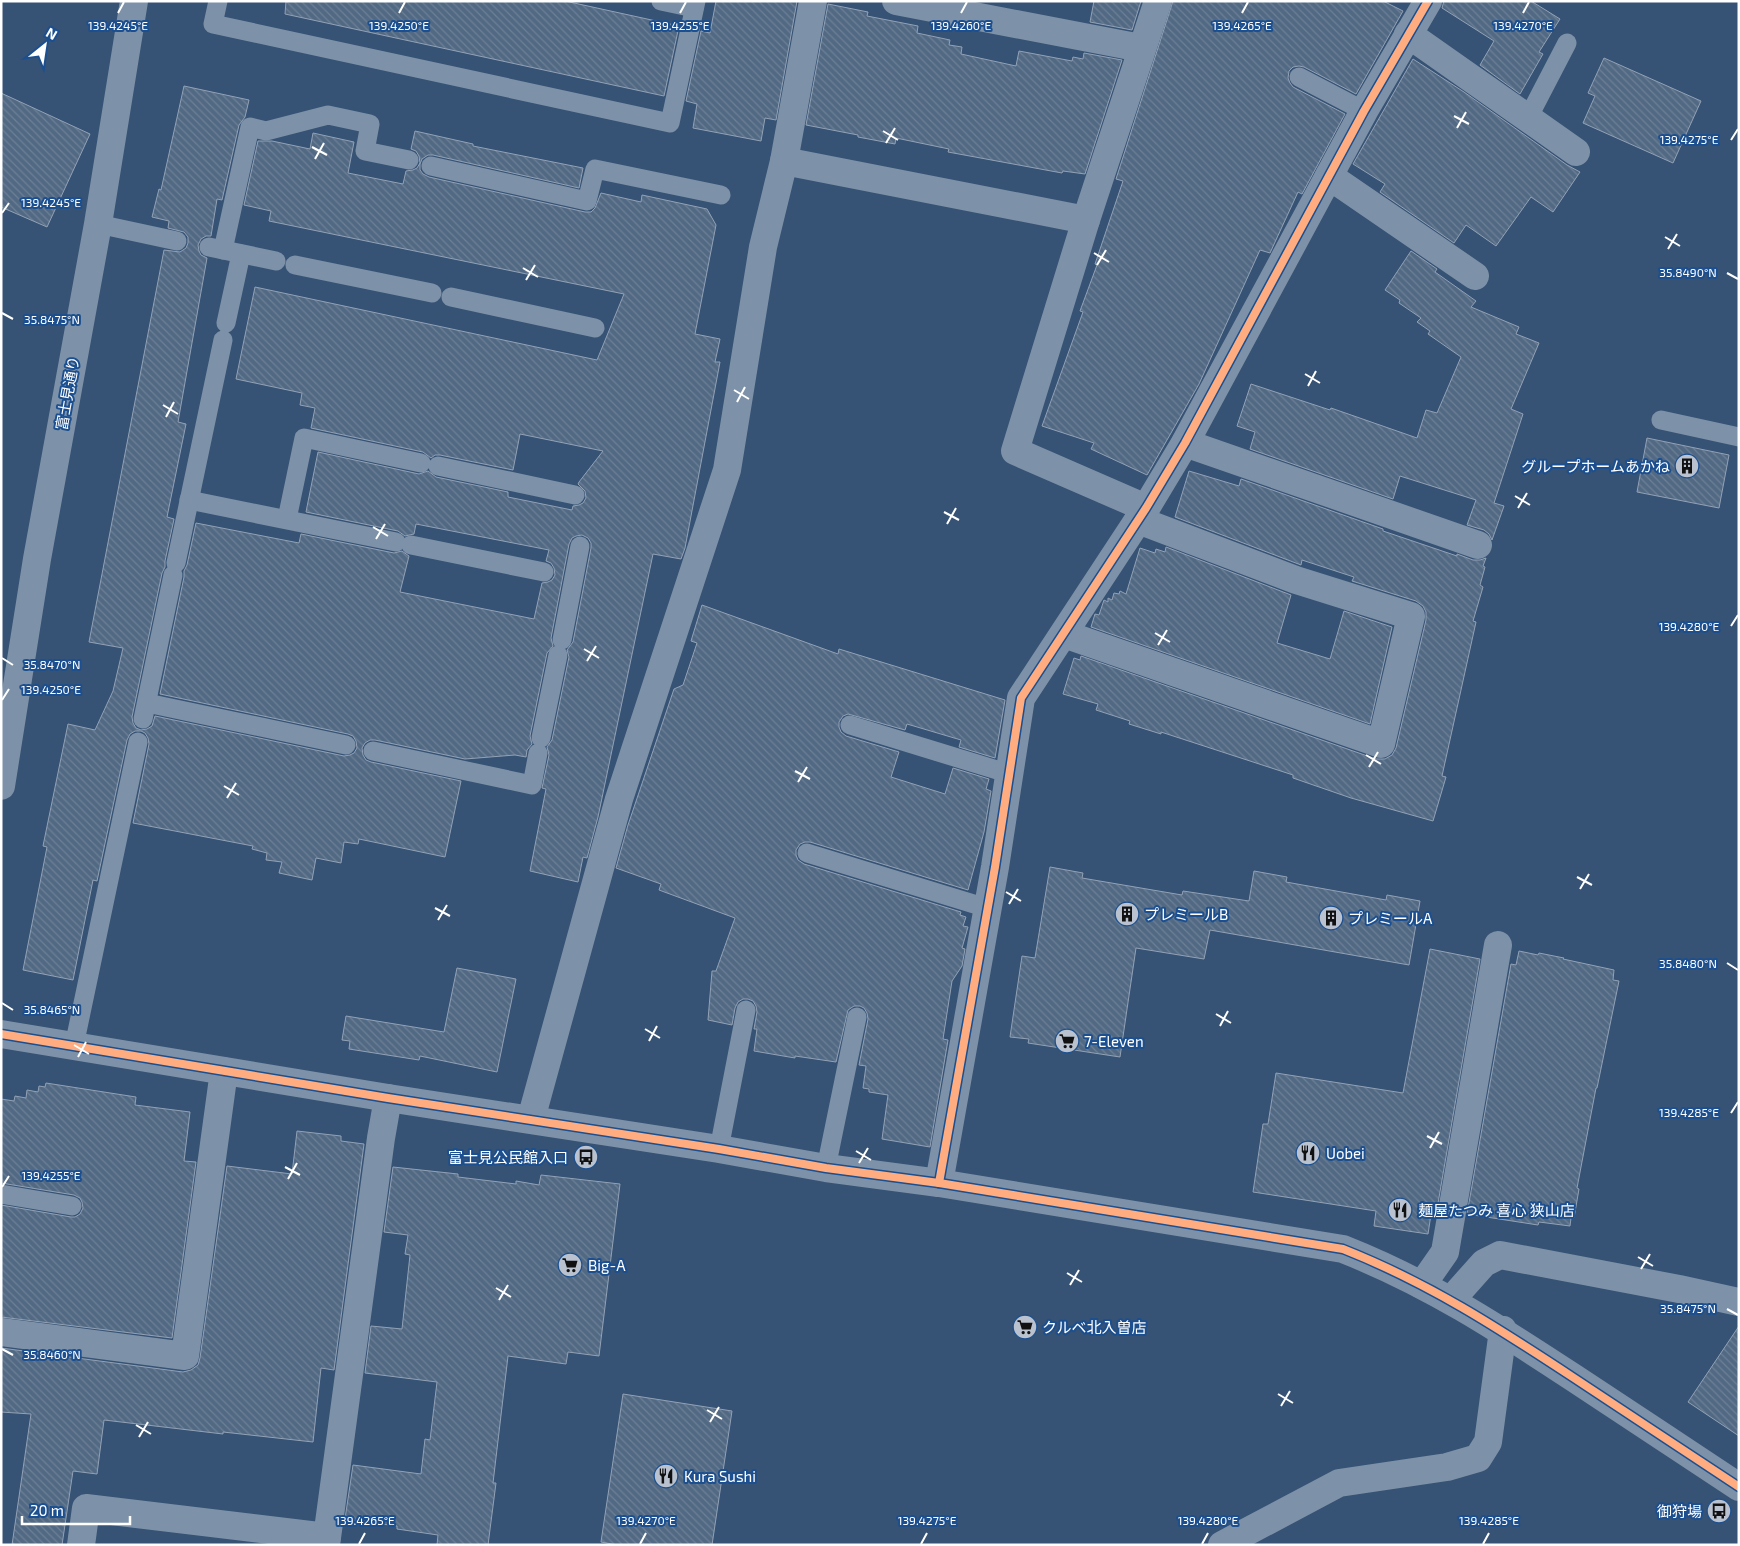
<svg xmlns="http://www.w3.org/2000/svg" width="1740" height="1546" font-family="'Exo 2','Noto Sans JP',sans-serif">
	<style>
		.building { fill: url(#building-back-hatch); stroke: #92a2b6 }
		.lines { fill: none; stroke-linecap: round; stroke-linejoin: round }
		.service { stroke: #7d92a8; stroke-width: 19 }
		.minor { stroke: #7d92a8; stroke-width: 28 }
		.tertiary { stroke: #7d92a8; stroke-width: 28 }
		.cycleway-casing { stroke: #1b4f8f; stroke-width: 11 }
		.cycleway { stroke: #ffac80; stroke-width: 8 }
		.ticks { fill: none; stroke: #fff; stroke-width: 2 }
		.labels { text-anchor: middle; dominant-baseline: central; stroke-width: 4; stroke-linejoin: round; paint-order: stroke }
		.street-label { font-size: 15px; fill: #fff; stroke: #1b4f8f }
		.poi-label { font-size: 15px; fill: #fff; stroke: #1b4f8f; text-anchor: start }
		.ticks-label { font-size: 12px; text-anchor: middle; fill: #fff; stroke: #1b4f8f; stroke-width: 4; stroke-linejoin: round; paint-order: stroke }
	</style>
	<defs>
		<pattern id="building-back-hatch" width="6" height="6" patternUnits="userSpaceOnUse" patternTransform="scale(1.25)"><rect width="6" height="6" fill="#526984"/><path d="M-1 5l2 2M0 0l6 6M5-1l2 2" fill="none" stroke="#6c8096"/></pattern>
	</defs>
	<rect width="100%" height="100%" fill="#365274"/>
	<g class="building">
		<path d="M286,1H565L679,26L664,96L285,14Z"/>
		<path d="M716,1H797L776,120L765,118L761,141L693,128L697,104L686,101L701,31L710,33Z"/>
		<path d="M1094,1H1141L1132,30L1090,22Z"/>
		<path d="M1173,1H1383L1403,11L1356,94L1304,67L1299,66L1293,67L1289,71L1288,78L1290,83L1293,87L1345,114L1302,194L1298,192L1270,253L1260,250L1199,384L1147,475L1091,449L1094,443L1042,426L1083,312L1080,311L1097,265L1095,264L1123,181L1116,179Z"/>
		<path d="M1444,1H1531L1560,19L1539,52L1543,54L1520,94L1480,65L1494,41L1442,8Z"/>
		<path d="M828,4L868,12L867,16L918,26L917,33L950,40L949,45L962,47L961,54L1016,66L1019,51L1072,61L1073,57L1083,59L1084,53L1122,60L1085,174L1063,171L1062,173L948,152L949,149L896,138L895,144L858,137V135L806,125Z"/>
		<path d="M1604,58L1701,101L1673,163L1583,123L1595,96L1588,93Z"/>
		<path d="M1413,59L1464,92L1567,165L1580,172L1553,212L1531,197L1496,246L1466,225L1454,243L1380,192L1385,184L1353,164Z"/>
		<path d="M184,86L249,100L245,117L239,125L222,200L217,199L211,236H206L201,239L198,245L199,251L201,255L207,258L178,422L186,424L167,517L174,519L165,561V567L162,573L132,717L133,723L136,728L141,730L147,729L152,726L155,716L344,756L350,755L354,753L357,748L356,741L353,736L348,734L160,694L184,577V571L187,565L196,523L299,543L301,534L394,553L402,551L409,556L400,592L534,619L542,583L548,582L552,580L555,575L554,568L551,563L546,561L549,550L416,524L414,534L405,536L398,531L306,512L318,452L419,474L428,471L436,477L508,492V497L572,510L573,506L579,505L583,503L586,498L585,491L578,484L579,482L603,451L520,434L513,470L440,455H435L431,458L423,452L311,428L315,408L300,405L302,393L236,379L255,287L597,360L624,294L269,221L271,211L244,205L258,141H272L310,149L313,133L354,142L348,173L403,184L406,171L413,170L417,168L420,163L419,156L416,151L411,149L415,131L473,144V146L583,168L579,188L433,155H428L422,159L420,164V170L423,174L429,177L585,212H591L595,208L601,193L641,202L642,195L707,209L716,225L695,334L720,339L715,362H720L685,548L681,559L653,554L598,817L587,858L583,857L578,882L530,871L546,789L542,788L549,755L547,747L552,740L569,657L567,650L573,642L591,548V543L588,538L582,535L576,536L572,538L569,544L551,638L553,646L547,653L530,736L532,744L527,750L526,757L515,755L465,759L375,740H370L365,743L362,748L363,755L366,760L371,762L461,781L445,857L359,839L358,844L344,842L341,863L316,858L312,880L279,873L282,862L266,860L267,853L252,849L253,846L133,823L149,744L148,738L145,733L141,731H135L130,734L127,740L97,881L93,880L73,980L23,970L47,847L43,846L68,724L95,730L113,691L123,648L89,642L164,250L180,252L186,248L188,243V237L184,232L168,228L169,221L152,217L159,189L161,190Z"/>
		<path d="M1,93L90,134L47,227L1,207Z"/>
		<path d="M1411,251L1437,269L1435,272L1476,301L1471,307L1519,327L1516,334L1539,343L1511,409L1523,414L1494,503L1504,506L1492,540L1489,534L1484,530L1467,525L1476,500L1400,476L1393,499L1250,449L1255,432L1237,426L1251,384L1330,410L1331,408L1417,438L1426,410L1437,413L1461,357L1428,334L1430,331L1417,322L1421,318L1399,303L1400,300L1385,290Z"/>
		<path d="M1647,438L1729,455L1719,508L1637,492Z"/>
		<path d="M1189,471L1239,486L1241,479L1383,529V531L1457,556V554L1473,560H1480L1486,558L1483,566L1485,567L1480,585L1483,587L1473,621L1476,622L1442,776L1446,777L1433,821L1351,798L1293,778V775L1161,732V734L1129,724L1130,721L1096,710L1098,704L1063,694L1074,658L1080,660L1081,656L1376,759H1385L1392,755L1396,748L1426,620V612L1423,606L1416,601L1352,581L1354,577L1302,560L1301,565L1175,517Z"/>
		<path d="M1166,547L1291,595L1277,643L1330,659L1344,611L1392,627L1370,724L1091,627L1095,614L1099,615L1104,600L1108,602V598L1112,600L1114,593L1119,594L1120,591L1126,594L1140,548L1155,553L1156,549L1165,552Z"/>
		<path d="M702,605L838,654L839,649L1005,700L995,758L959,747L961,740L907,724L905,730L848,714L843,716L839,722V727L841,732L846,736L899,752L891,777L945,794L953,768L989,779L986,789L991,791L984,832L968,890L810,842H805L800,844L796,850V855L798,860L804,864L961,912L960,915L966,917L963,926L968,927L962,948L965,949L962,966L952,981L943,1039L948,1040L930,1147L882,1139L888,1095L869,1092V1089L863,1088L866,1066L859,1065L868,1019L867,1013L864,1008L860,1006H854L848,1010L836,1062L795,1056V1058L754,1051L757,1029H754L757,1012L756,1006L753,1001L748,999H743L738,1002L735,1008L732,1025L708,1020L712,971H716L735,918L659,890L661,884L616,868L628,825L674,689L683,685L697,643L691,641Z"/>
		<path d="M1050,867L1083,873L1082,878L1182,895L1183,891L1249,901L1254,871L1287,877L1286,882L1386,900L1387,895L1420,901L1409,965L1210,930L1204,959L1136,948L1120,1057L1028,1043L1029,1039L1010,1037L1022,956L1035,958Z"/>
		<path d="M1430,949L1480,959L1437,1209L1432,1208L1428,1234L1374,1226L1376,1211L1253,1192L1263,1124H1268L1276,1073L1403,1093Z"/>
		<path d="M1519,951L1538,955L1539,953L1564,958L1563,959L1614,970L1613,980L1619,981L1597,1088H1596L1577,1188L1579,1189L1574,1218H1571L1570,1226L1539,1222L1538,1225L1467,1214L1511,964L1516,965Z"/>
		<path d="M457,968L516,979L497,1072L420,1056L419,1060L349,1049L350,1041L342,1040L346,1016L444,1032Z"/>
		<path d="M46,1083L136,1097L135,1105L190,1112L184,1161L196,1162L172,1338L1,1317V1205L71,1217H75L80,1214L83,1208L82,1202L80,1198L74,1195L1,1183V1099L14,1101L15,1096L26,1098L27,1090L38,1092L39,1086L45,1087Z"/>
		<path d="M297,1131L341,1136V1141L364,1144L334,1370L321,1368L313,1442L223,1432V1434L104,1420L97,1474L73,1471L62,1545H12L31,1414L1,1412V1348L183,1372L191,1370L198,1365L200,1358L227,1166L292,1174Z"/>
		<path d="M393,1167L458,1174V1177L516,1184V1181L539,1185L541,1175L620,1184L599,1356L568,1352L566,1364L508,1356L493,1483H496L488,1545H437L438,1535L397,1529V1526L345,1519L353,1465L421,1474L425,1439L430,1440L437,1382L365,1373L371,1326L402,1329L410,1255L405,1254L408,1235L384,1232Z"/>
		<path d="M1739,1326V1436L1688,1402Z"/>
		<path d="M623,1394L732,1411L712,1545H617L601,1542Z"/>
	</g>
	<g class="lines">
		<g class="service">
			<path d="M218,1L213,24L670,123L696,1"/>
			<path d="M661,1L694,8"/>
			<path d="M1299,77L1364,111"/>
			<path d="M1528,118L1567,43"/>
			<path d="M431,166L587,201L595,169L721,195"/>
			<path d="M98,224L177,241"/>
			<path d="M209,247L276,261"/>
			<path d="M223,250L250,127L266,131L328,115L370,124L365,151L409,160"/>
			<path d="M295,265L432,293"/>
			<path d="M451,297L595,328"/>
			<path d="M226,323L241,254"/>
			<path d="M1661,420L1739,437"/>
			<path d="M438,466L575,495"/>
			<path d="M189,500L396,542"/>
			<path d="M287,519L304,438L421,463"/>
			<path d="M411,545L544,572"/>
			<path d="M176,563L223,340"/>
			<path d="M562,640L580,546"/>
			<path d="M147,703L346,745"/>
			<path d="M143,719L173,575"/>
			<path d="M850,725L1010,774"/>
			<path d="M541,738L558,655"/>
			<path d="M373,751L532,785L538,753"/>
			<path d="M807,853L987,908"/>
			<path d="M74,1046L138,742"/>
			<path d="M719,1149L746,1010"/>
			<path d="M826,1168L857,1017"/>
			<path d="M1,1194L72,1206"/>
		</g>
		<g class="minor">
			<path d="M896,1L1141,48"/>
			<path d="M1408,34L1576,152"/>
			<path d="M784,161L1086,220"/>
			<path d="M1329,176L1475,276"/>
			<path d="M1185,443L1478,545"/>
			<path d="M1146,508L1015,451L1086,220L1158,1"/>
			<path d="M1064,634L1381,744L1411,616L1296,580L1138,520"/>
			<path d="M531,1119L619,799L727,470L763,247L784,161L813,1"/>
			<path d="M939,1183L995,867L1021,698L1146,508L1185,443L1364,111L1428,1"/>
			<path d="M1422,1285L1445,1252L1498,945"/>
			<path d="M1451,1300L1484,1263L1500,1255L1679,1289L1739,1302"/>
			<path d="M1,1332L185,1356L224,1071"/>
			<path d="M81,1545L86,1508L327,1537"/>
			<path d="M326,1545L381,1138L388,1098"/>
			<path d="M1222,1545L1339,1483L1447,1467L1478,1458L1488,1442L1503,1330"/>
		</g>
		<g class="tertiary">
			<path d="M1,786L37,559L98,224L134,1"/>
			<path d="M1,1034L388,1098L719,1149L826,1168L939,1183L1343,1249C1429,1283 1498,1328 1574,1378C1629,1414 1684,1451 1739,1487"/>
		</g>
		<g class="cycleway-casing">
			<g id="cycleway">
				<path d="M1,1034L388,1098L719,1149L826,1168L939,1183L1343,1249C1429,1283 1498,1328 1574,1378C1629,1414 1684,1451 1739,1487"/>
				<path d="M939,1183L995,867L1021,698L1146,508L1185,443L1364,111L1428,1"/>
			</g>
		</g>
		<use href="#cycleway" class="cycleway"/>
	</g>
	<path class="ticks" d="M118,13L124,2M399,13L405,2M680,13L686,2M961,13L967,2M1242,13L1248,2M1523,13L1529,2M1454,116L1469,124M1457,128L1466,112M883,131L898,140M1731,140L1738,129M886,143L895,128M312,147L327,155M315,159L324,143M2,213L9,203M1665,237L1680,246M1668,249L1677,234M1094,253L1109,262M1097,265L1106,250M523,268L538,277M1727,273L1738,279M526,280L535,265M2,313L13,319M1305,374L1320,383M1308,386L1316,371M734,390L749,399M737,402L745,387M163,405L178,414M166,417L174,402M1515,496L1530,505M1518,508L1527,493M944,512L959,520M947,524L956,508M373,527L388,536M376,539L385,524M1731,626L1738,615M1155,633L1170,642M1158,645L1167,630M584,649L599,658M2,658L13,665M587,661L596,646M2,700L9,689M1366,755L1381,764M1369,767L1378,752M795,771L810,779M798,782L807,767M224,786L239,795M227,798L236,783M1577,877L1592,885M1580,889L1589,874M1006,892L1021,901M1009,904L1018,889M435,908L450,916M438,920L447,905M1727,963L1738,970M2,1003L13,1010M1216,1014L1231,1023M1220,1026L1228,1011M645,1029L660,1038M649,1041L657,1026M74,1045L89,1054M78,1057L86,1042M1731,1113L1738,1102M1427,1136L1442,1144M1430,1148L1439,1132M856,1151L871,1160M859,1163L868,1148M285,1167L300,1175M288,1179L297,1163M2,1187L9,1176M1638,1257L1653,1266M1641,1269L1650,1254M1067,1273L1082,1282M1070,1285L1079,1270M496,1288L511,1297M499,1300L508,1285M1727,1309L1738,1315M2,1349L13,1355M1278,1394L1293,1403M1281,1406L1290,1391M707,1410L722,1419M710,1422L719,1407M136,1425L151,1434M139,1437L148,1422M359,1544L365,1533M640,1544L646,1533M921,1544L927,1533M1202,1544L1208,1533M1483,1544L1489,1533"/>
	<defs>
		<g id="building-disc" transform="scale(1.25)"><circle r="9.5" fill="#b9c2ce" stroke="#1b4f8f"/><path d="M-4-6H4V6H1V3H-1V6H-4ZM-2.5-4.3h1.7v1.8h-1.7ZM.8-4.3h1.7v1.8H.8ZM-2.5-1h1.7V.8h-1.7ZM.8-1h1.7V.8H.8Z" fill="#111"/></g>
		<g id="supermarket-disc" transform="scale(1.25)"><circle r="9.5" fill="#b9c2ce" stroke="#1b4f8f"/><path d="M-6-5.5h2.5l.6 2H6L4.5 2H-2.5L-4.4-4H-6ZM-1.5 3.2a1.3 1.3 0 1 0 .1 0ZM3 3.2a1.3 1.3 0 1 0 .1 0Z" fill="#111"/></g>
		<g id="restaurant-disc" transform="scale(1.25)"><circle r="9.5" fill="#b9c2ce" stroke="#1b4f8f"/><path d="M-5-6h1v4h1v-4h1v4h1v-4h1v5L-1.5 .5V6h-2V.5L-5-1ZM5-6V6H3V1.5H1.5Q1.5-4 5-6Z" fill="#111"/></g>
		<g id="bus-disc" transform="scale(1.25)"><circle r="9.5" fill="#b9c2ce" stroke="#1b4f8f"/><path d="M-5-6H5V4H4V6H2V4H-2V6H-4V4H-5ZM-3.5-4V0h7V-4ZM-3.5 1.2v1.5H-2V1.2ZM2 1.2v1.5H3.5V1.2Z" fill="#111"/></g>
	</defs>
	<g fill-rule="evenodd">
		<use href="#building-disc" x="1687" y="466"/>
		<use href="#building-disc" x="1127" y="914"/>
		<use href="#building-disc" x="1331" y="918"/>
		<use href="#supermarket-disc" x="1067" y="1041"/>
		<use href="#restaurant-disc" x="1308" y="1153"/>
		<use href="#bus-disc" x="586" y="1157"/>
		<use href="#restaurant-disc" x="1400" y="1210"/>
		<use href="#supermarket-disc" x="570" y="1265"/>
		<use href="#supermarket-disc" x="1025" y="1327"/>
		<use href="#restaurant-disc" x="666" y="1476"/>
		<use href="#bus-disc" x="1719" y="1511"/>
	</g>
	<g class="labels">
		<g class="street-label">
			<text transform="translate(67 393) rotate(-80)">富士見通り</text>
		</g>
		<g class="poi-label">
			<text x="1670" y="466" text-anchor="end">グループホームあかね</text>
			<text x="1144" y="914">プレミールB</text>
			<text x="1348" y="918">プレミールA</text>
			<text x="1084" y="1041">7-Eleven</text>
			<text x="1326" y="1153">Uobei</text>
			<text x="568" y="1157" text-anchor="end">富士見公民館入口</text>
			<text x="1418" y="1210">麺屋たつみ 喜心 狭山店</text>
			<text x="588" y="1265">Big-A</text>
			<text x="1042" y="1327">クルベ北入曽店</text>
			<text x="684" y="1476">Kura Sushi</text>
			<text x="1702" y="1511" text-anchor="end">御狩場</text>
		</g>
	</g>
	<g class="ticks-label">
		<text x="680" y="30">139.4255°E</text>
		<text x="1242" y="30">139.4265°E</text>
		<text x="118" y="30">139.4245°E</text>
		<text x="399" y="30">139.4250°E</text>
		<text x="961" y="30">139.4260°E</text>
		<text x="1523" y="30">139.4270°E</text>
		<text x="1689" y="144">139.4275°E</text>
		<text x="51" y="207">139.4245°E</text>
		<text x="1688" y="277">35.8490°N</text>
		<text x="52" y="324">35.8475°N</text>
		<text x="1689" y="631">139.4280°E</text>
		<text x="52" y="669">35.8470°N</text>
		<text x="51" y="694">139.4250°E</text>
		<text x="1688" y="968">35.8480°N</text>
		<text x="52" y="1014">35.8465°N</text>
		<text x="1689" y="1117">139.4285°E</text>
		<text x="51" y="1180">139.4255°E</text>
		<text x="1688" y="1313">35.8475°N</text>
		<text x="52" y="1359">35.8460°N</text>
		<text x="365" y="1525">139.4265°E</text>
		<text x="646" y="1525">139.4270°E</text>
		<text x="927" y="1525">139.4275°E</text>
		<text x="1208" y="1525">139.4280°E</text>
		<text x="1489" y="1525">139.4285°E</text>
	</g>
	<rect width="1740" height="1546" fill="none" stroke="#ffffff" stroke-width="5"/>
	<g transform="translate(45 45) rotate(30)" stroke="#1b4f8f" stroke-width="4" paint-order="stroke">
	<path d="M0-4L9 19L0 12L-9 19Z" fill="#ffffff"/>
	<text y="-8" font-size="14" font-weight="bold" text-anchor="middle" fill="#ffffff">N</text>
	</g>
	<path d="M22 1516v8h108v-8" fill="none" stroke="#ffffff" stroke-width="2.5"/>
	<text x="30" y="1516" font-size="15" fill="#ffffff" stroke="#1b4f8f" stroke-width="4" paint-order="stroke">20 m</text>
</svg>
